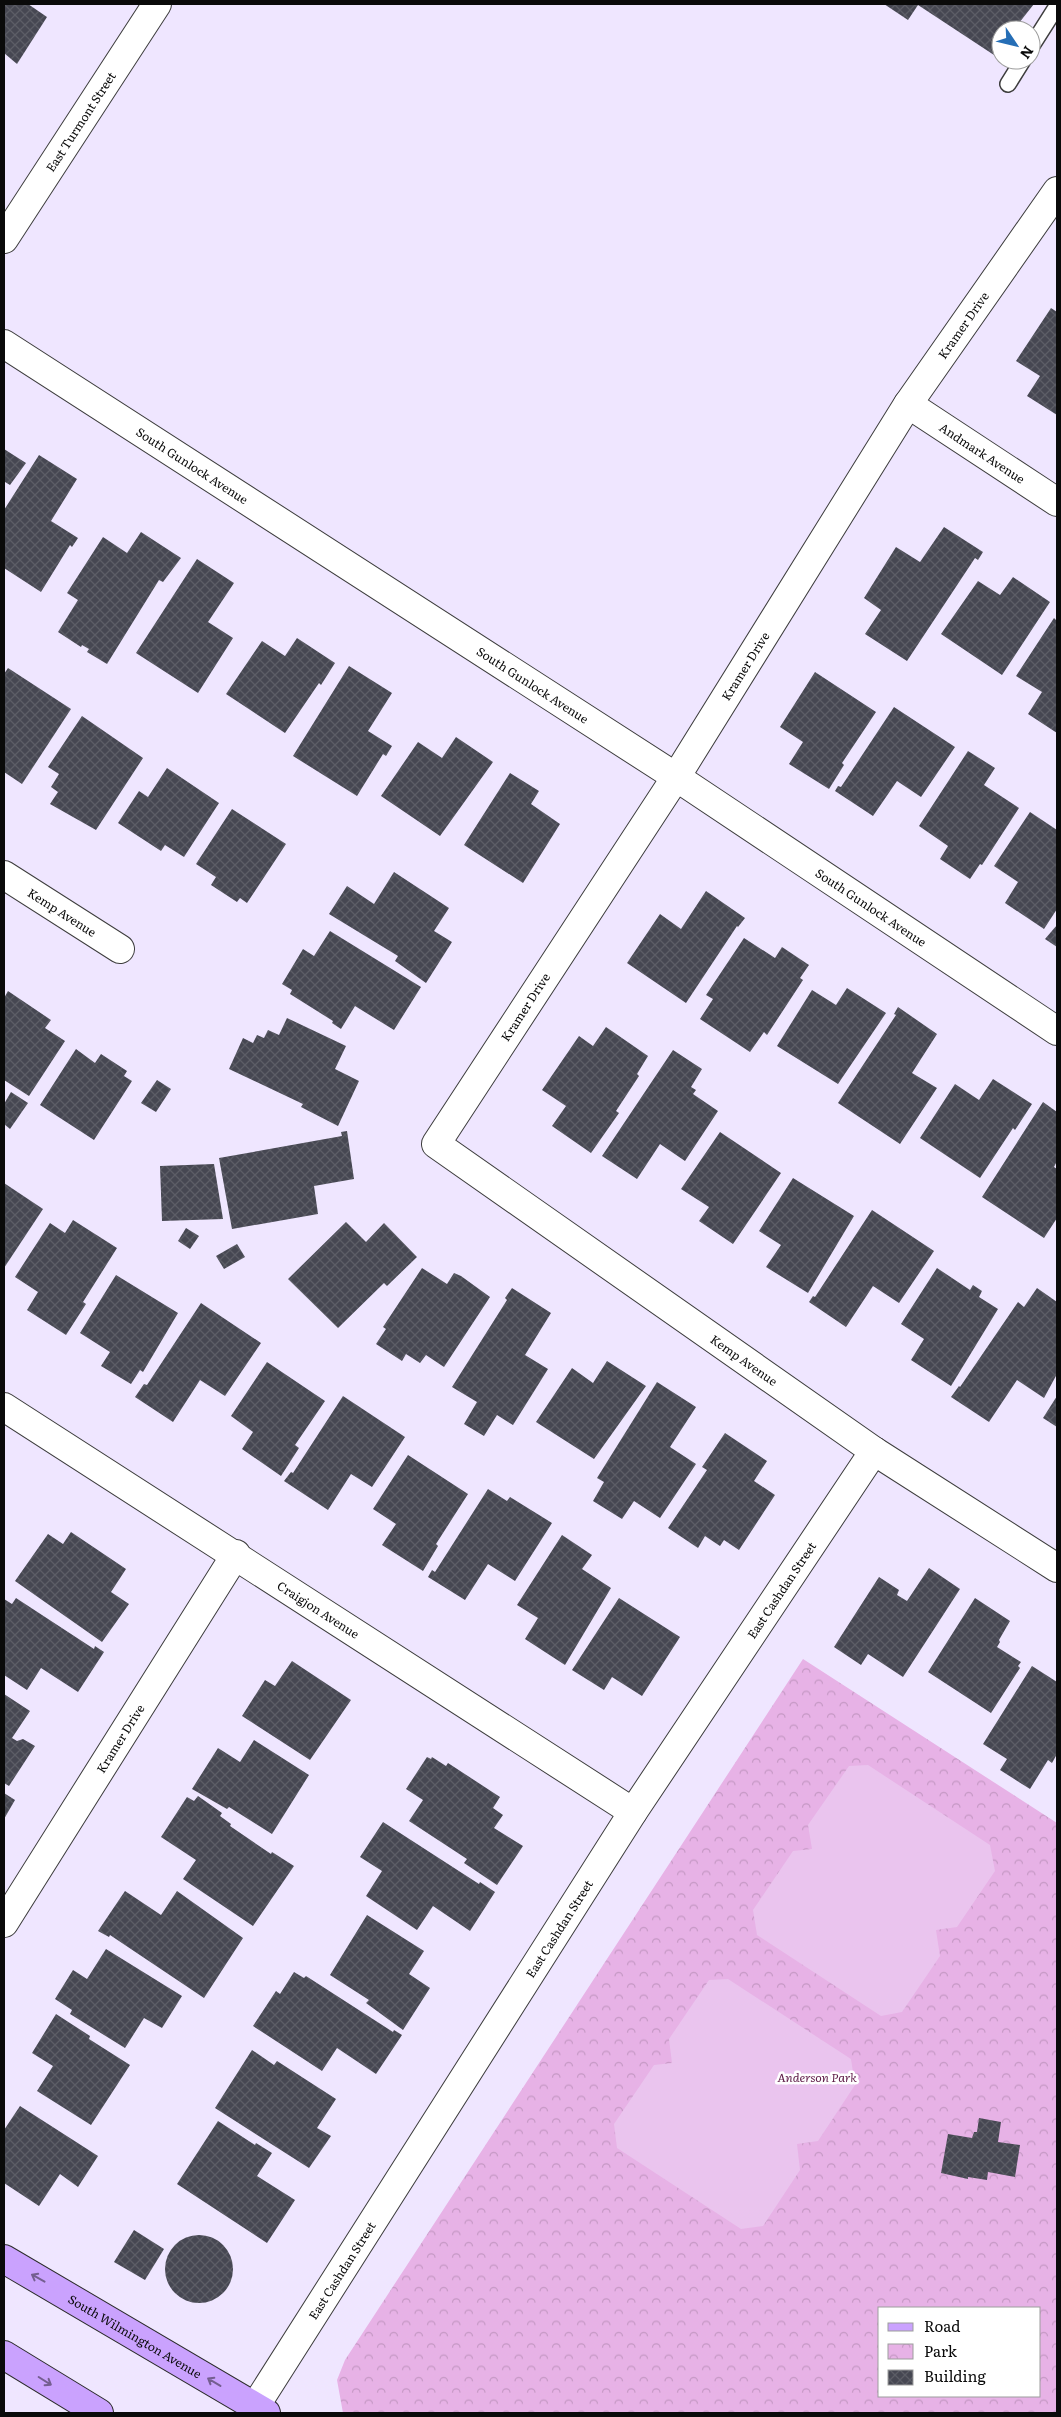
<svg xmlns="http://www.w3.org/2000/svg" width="1061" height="2417" font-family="Literata,serif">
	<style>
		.park { fill: url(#park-crowns); fill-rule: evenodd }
		.pitch { fill: #eac4ee }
		.building { fill: url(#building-cross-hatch) }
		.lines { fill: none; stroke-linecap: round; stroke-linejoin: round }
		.lane-casing { stroke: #3d3d3d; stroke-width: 18 }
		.street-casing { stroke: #3d3d3d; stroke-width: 30 }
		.secondary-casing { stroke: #2c2c2c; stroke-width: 30 }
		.lane { stroke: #fff; stroke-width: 15 }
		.street { stroke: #fff; stroke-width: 28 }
		.secondary { stroke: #caa2fe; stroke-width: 28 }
		.oneway { stroke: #745e90 }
		.labels { text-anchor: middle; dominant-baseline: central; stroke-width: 5; stroke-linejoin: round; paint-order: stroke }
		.street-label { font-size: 12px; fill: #0a0a0a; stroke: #fff }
		.park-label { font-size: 12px; font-style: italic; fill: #5f1c48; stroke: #fff }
	</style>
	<defs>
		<pattern id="park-crowns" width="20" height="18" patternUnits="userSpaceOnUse" patternTransform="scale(1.25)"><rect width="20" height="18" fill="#e7b2e6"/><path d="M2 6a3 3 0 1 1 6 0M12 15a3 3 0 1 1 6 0" fill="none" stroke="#c598c4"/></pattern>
		<pattern id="building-cross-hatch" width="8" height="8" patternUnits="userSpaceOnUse" patternTransform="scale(1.25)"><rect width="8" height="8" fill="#464752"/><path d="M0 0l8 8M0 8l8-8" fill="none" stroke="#5c5d66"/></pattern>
	</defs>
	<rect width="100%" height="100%" fill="#efe6ff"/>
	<path class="park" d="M803,1659L1057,1823V2413H343L337,2380L345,2360ZM880,2308H1040V2396H880Z"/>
	<g class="pitch">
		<path d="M868,1765L990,1845L995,1871L957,1927L936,1930L940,1956L902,2012L881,2016L757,1935L753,1910L793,1851L812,1849L808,1825L849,1766Z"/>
		<path d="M728,1979L851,2059L855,2085L818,2141L797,2144L800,2170L763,2226L741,2229L617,2148L614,2124L654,2065L672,2063L669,2039L709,1980Z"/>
	</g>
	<g class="building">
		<path d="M4,4H28L47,17L17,64L4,53Z"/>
		<path d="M884,4H1034L1019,23L1016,21L1010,30H1001V44L994,55L918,5L908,20Z"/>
		<path d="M1051,308L1057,312V415L1027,396L1040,376L1016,361Z"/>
		<path d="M4,449L26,463L10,485L5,482L4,484Z"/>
		<path d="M39,455L77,479L51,521L78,538L72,547L70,545L41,592L4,568V510Z"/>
		<path d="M944,527L983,552L978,560L975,558L907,661L865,634L881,610L864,598L896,547L920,562Z"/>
		<path d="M141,532L181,558L163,582L159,580L107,664L87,652L89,649L82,645L81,647L58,632L78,600L67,593L103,537L127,553Z"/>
		<path d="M197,559L234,583L208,622L233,638L198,693L136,653Z"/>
		<path d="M1013,577L1050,602L1002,675L941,634L978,581L1000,595Z"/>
		<path d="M1054,618L1057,621V733L1028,714L1042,692L1016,676Z"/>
		<path d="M297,638L335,663L321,685L319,683L285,733L226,694L262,641L285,656Z"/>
		<path d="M349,666L392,693L368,731L392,746L386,756L383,754L357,796L293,756Z"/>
		<path d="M8,668L71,709L22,784L4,772V674Z"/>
		<path d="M815,672L876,712L842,763L844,765L829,789L789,764L803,742L780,727Z"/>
		<path d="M894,707L955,747L921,797L897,781L873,816L835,791L838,786L841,787Z"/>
		<path d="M82,716L143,758L96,830L50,804L58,792L51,787L59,774L48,767Z"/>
		<path d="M456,737L493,762L440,836L381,796L418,742L442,758Z"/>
		<path d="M968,751L995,768L984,785L1019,808L982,865L980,864L970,879L940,859L948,846L919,826Z"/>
		<path d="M167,768L219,803L184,857L165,845L161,851L118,823L139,791L148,797Z"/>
		<path d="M510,773L539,791L531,804L560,824L523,883L464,845Z"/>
		<path d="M232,809L286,844L247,903L240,898L237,902L211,885L216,877L196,864Z"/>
		<path d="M1030,812L1057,830V909L1044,929L1005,903L1018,882L994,866Z"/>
		<path d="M394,872L449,908L434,931L452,942L426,983L395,961L398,956L329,914L347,886L374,904Z"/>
		<path d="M706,891L745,918L738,927L737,926L686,1003L627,963L660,914L681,929Z"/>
		<path d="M1057,925V947L1045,939Z"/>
		<path d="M330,931L421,987L394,1030L355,1006L341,1029L332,1023L333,1021L290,994L292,990L282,984L303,949L314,956Z"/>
		<path d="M744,938L775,958L782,947L809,965L800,978L803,980L767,1035L764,1032L750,1052L700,1019L713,999L706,995Z"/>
		<path d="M847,988L886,1013L838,1084L777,1046L812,990L836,1005Z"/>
		<path d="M8,991L51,1020L45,1028L65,1041L29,1096L4,1080V998Z"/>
		<path d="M898,1007L937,1034L912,1073L937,1088L900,1144L838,1103L896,1015L894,1014Z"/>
		<path d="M287,1018L346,1046L335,1069L359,1081L338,1126L301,1107L303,1104L229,1069L243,1038L253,1043L257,1035L264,1038L268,1030L279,1035Z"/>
		<path d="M606,1027L648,1056L637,1074L639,1076L616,1111L619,1113L591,1153L552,1126L566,1106L542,1090L579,1036L593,1046Z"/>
		<path d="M76,1049L95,1063L101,1054L127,1071L124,1076L132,1081L94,1140L40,1105Z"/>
		<path d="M673,1050L702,1069L691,1087L696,1090L693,1094L718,1111L685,1161L660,1144L637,1179L602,1156Z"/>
		<path d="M993,1079L1032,1104L1015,1130L1013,1128L980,1178L920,1138L955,1084L979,1100Z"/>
		<path d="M157,1080L171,1089L156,1112L141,1103Z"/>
		<path d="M11,1092L28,1103L10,1129L4,1124V1104Z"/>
		<path d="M1043,1102L1057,1112V1161L1054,1167L1057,1169V1218L1044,1238L982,1197Z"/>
		<path d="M347,1131L354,1179L314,1186L318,1214L232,1229L219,1158L342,1136L341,1132Z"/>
		<path d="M720,1132L781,1173L733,1244L699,1221L709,1207L681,1189Z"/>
		<path d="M214,1164L223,1219L162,1221L160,1166Z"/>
		<path d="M793,1178L854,1216L808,1293L766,1267L781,1245L759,1231Z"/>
		<path d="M4,1183L43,1209L4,1268Z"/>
		<path d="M872,1210L934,1251L899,1303L873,1286L846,1327L809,1302L813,1296L815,1297Z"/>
		<path d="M73,1220L117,1248L83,1302L86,1304L66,1335L27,1310L38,1292L15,1277L50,1223L65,1233Z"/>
		<path d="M346,1222L366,1242L384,1223L417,1257L387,1286L384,1283L338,1328L288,1279Z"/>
		<path d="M186,1228L199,1236L190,1249L178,1241Z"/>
		<path d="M237,1244L245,1257L224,1269L216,1256Z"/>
		<path d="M422,1268L447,1284L454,1273L461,1276L490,1297L444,1367L426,1355L420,1363L406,1354L402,1361L376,1344L386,1329L383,1327Z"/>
		<path d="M937,1268L970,1290L973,1285L982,1291L979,1297L998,1309L951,1386L911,1360L924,1339L901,1324Z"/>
		<path d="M116,1275L178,1313L143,1372L140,1370L131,1384L101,1366L110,1352L80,1333Z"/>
		<path d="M512,1288L551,1313L525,1355L548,1369L513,1425L497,1415L484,1436L464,1424L477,1402L452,1387L507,1300L505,1298Z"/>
		<path d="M1037,1288L1057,1302V1374L1044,1398L1017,1380L989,1422L951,1397L959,1386L960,1387L1018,1302L1024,1307Z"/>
		<path d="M201,1303L261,1343L225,1396L200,1380L173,1422L135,1397L144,1384L147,1385Z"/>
		<path d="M607,1361L646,1386L594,1459L536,1422L572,1368L593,1383Z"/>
		<path d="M267,1362L325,1401L295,1445L299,1448L281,1476L242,1449L253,1432L231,1416Z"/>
		<path d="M657,1382L696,1407L670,1447L696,1464L660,1518L634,1501L622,1519L593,1501L604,1482L597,1478Z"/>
		<path d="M343,1396L405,1437L372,1487L351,1474L328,1510L284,1481L291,1472L293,1473Z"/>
		<path d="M1057,1396V1427L1043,1418Z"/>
		<path d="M725,1433L767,1461L754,1481L775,1495L739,1550L724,1540L720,1546L705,1536L698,1548L668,1528L707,1470L702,1467Z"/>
		<path d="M408,1455L468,1494L436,1544L438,1546L423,1571L382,1545L396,1524L373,1509Z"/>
		<path d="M488,1489L507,1501L510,1497L552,1523L515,1581L488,1564L465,1600L428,1577L432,1570L435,1572Z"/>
		<path d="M71,1532L126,1569L111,1592L129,1604L102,1642L15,1581L48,1534L63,1544Z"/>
		<path d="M562,1535L592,1555L582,1569L611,1588L565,1665L525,1639L538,1618L517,1605Z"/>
		<path d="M929,1568L960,1589L903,1677L868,1654L861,1665L834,1647L879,1577L899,1590L897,1595L907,1601Z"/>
		<path d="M16,1598L94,1649L95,1646L104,1652L78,1692L41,1668L27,1690L4,1675V1599L12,1604Z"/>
		<path d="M619,1598L680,1637L642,1696L612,1677L604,1690L572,1670Z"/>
		<path d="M975,1598L1010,1621L999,1640L1000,1642L997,1647L1021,1662L1018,1666L1020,1668L991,1713L928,1672Z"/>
		<path d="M292,1661L351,1700L310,1760L242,1716L265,1680L275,1686Z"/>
		<path d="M1032,1666L1057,1682V1754L1052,1763L1048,1760L1030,1789L1000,1770L1007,1759L983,1744Z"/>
		<path d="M4,1694L30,1711L12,1738L17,1741L23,1739L35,1746L9,1786L4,1783Z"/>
		<path d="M254,1740L309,1775L272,1834L229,1807L227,1809L192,1789L218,1748L240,1762Z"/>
		<path d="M427,1757L431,1759L432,1757L446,1766L448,1763L500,1797L493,1808L503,1815L494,1828L523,1846L497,1885L464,1863L467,1859L409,1821L423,1800L406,1789Z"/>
		<path d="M4,1793L15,1800L4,1819Z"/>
		<path d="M198,1796L222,1813L220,1816L231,1824L230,1826L271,1854L272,1852L294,1866L253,1926L183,1879L196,1860L161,1837L187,1797L194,1801Z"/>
		<path d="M383,1822L479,1884L480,1882L495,1892L470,1931L433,1906L417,1930L366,1896L382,1871L360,1857Z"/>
		<path d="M125,1891L161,1915L177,1891L243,1938L204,1998L110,1935L109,1937L98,1931Z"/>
		<path d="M367,1915L424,1951L409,1974L430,1988L403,2030L366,2003L369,2000L330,1975Z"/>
		<path d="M106,1949L182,1996L162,2028L144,2018L125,2048L70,2014L72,2010L55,1999L73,1970L87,1979Z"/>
		<path d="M294,1972L304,1978L306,1976L393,2032L394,2030L402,2035L376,2074L337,2048L322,2071L253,2026L276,1991L280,1994Z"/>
		<path d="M56,2014L90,2036L89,2039L130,2065L91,2125L37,2091L53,2066L32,2053Z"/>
		<path d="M252,2050L274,2065L277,2061L336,2099L317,2128L331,2136L309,2168L215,2108Z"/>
		<path d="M20,2106L98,2156L78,2187L60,2174L39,2206L4,2183V2130Z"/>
		<path d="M979,2118L1001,2122L998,2142L1020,2145L1015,2177L988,2172L987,2180L968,2177V2179L941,2173L948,2134L972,2138L974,2132H977Z"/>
		<path d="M218,2121L255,2145L256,2143L272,2153L257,2176L295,2200L267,2243L177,2184Z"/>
		<path d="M134,2230L164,2249L145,2280L114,2262Z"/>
		<circle cx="199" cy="2269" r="34"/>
	</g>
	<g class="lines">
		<g class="lane-casing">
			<g id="lane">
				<path d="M1031,47L1057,6"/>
				<path d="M1008,84L1023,60"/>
			</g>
		</g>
		<g class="street-casing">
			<g id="street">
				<path id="s1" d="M1057,191L908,404L676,777L436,1144L874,1451L1057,1568"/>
				<path id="s2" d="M4,239L157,4"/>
				<path id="s3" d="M4,344L676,777L1057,1031"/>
				<path id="s4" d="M908,404L1057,502"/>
				<path id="s5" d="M4,875L120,949"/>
				<path id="s6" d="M4,1407L633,1812"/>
				<path id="s7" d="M4,1923L236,1554"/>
				<path id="s8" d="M251,2413L633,1812L874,1451"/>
			</g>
		</g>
		<g class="secondary-casing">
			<g id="secondary">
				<path id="s9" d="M4,2259L266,2413"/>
				<path d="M4,2355L99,2413"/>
			</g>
		</g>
		<use href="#lane" class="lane"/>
		<use href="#street" class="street"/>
		<use href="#secondary" class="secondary"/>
	</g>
	<defs><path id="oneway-shaft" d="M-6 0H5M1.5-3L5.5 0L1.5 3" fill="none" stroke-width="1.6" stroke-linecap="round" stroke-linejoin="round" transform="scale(1.25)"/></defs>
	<g class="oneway">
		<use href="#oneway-shaft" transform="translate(38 2278) rotate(-151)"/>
		<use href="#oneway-shaft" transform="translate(45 2381) rotate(32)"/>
		<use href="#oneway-shaft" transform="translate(214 2382) rotate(-149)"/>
	</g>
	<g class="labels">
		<g class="street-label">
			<text stroke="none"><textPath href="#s2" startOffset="140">East Turmont Street</textPath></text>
			<text transform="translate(963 325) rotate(-55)">Kramer Drive</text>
			<text stroke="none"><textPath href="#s4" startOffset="89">Andmark Avenue</textPath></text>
			<text stroke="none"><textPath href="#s3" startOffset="224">South Gunlock Avenue</textPath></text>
			<text transform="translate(745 666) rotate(-58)">Kramer Drive</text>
			<text stroke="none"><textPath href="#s3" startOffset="629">South Gunlock Avenue</textPath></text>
			<text stroke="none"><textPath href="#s3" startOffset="1034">South Gunlock Avenue</textPath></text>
			<text stroke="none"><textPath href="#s5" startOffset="69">Kemp Avenue</textPath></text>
			<text transform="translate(525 1007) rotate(-57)">Kramer Drive</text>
			<text stroke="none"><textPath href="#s1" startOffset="1514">Kemp Avenue</textPath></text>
			<text stroke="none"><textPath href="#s8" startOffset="979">East Cashdan Street</textPath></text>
			<text stroke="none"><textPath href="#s6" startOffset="374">Craigjon Avenue</textPath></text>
			<text stroke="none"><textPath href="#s7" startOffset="218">Kramer Drive</textPath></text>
			<text stroke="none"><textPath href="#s8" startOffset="574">East Cashdan Street</textPath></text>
			<text stroke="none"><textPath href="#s8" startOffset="169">East Cashdan Street</textPath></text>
			<text stroke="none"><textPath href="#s9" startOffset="152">South Wilmington Avenue</textPath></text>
		</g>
		<g class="park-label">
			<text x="817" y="2077">Anderson Park</text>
		</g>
	</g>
	<rect width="1061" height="2417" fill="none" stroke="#0a0a0a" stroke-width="10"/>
	<rect x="878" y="2307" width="162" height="90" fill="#ffffff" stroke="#9d9d9d"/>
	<rect x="888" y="2323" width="25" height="8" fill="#caa2fe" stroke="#9d9d9d"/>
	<text x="924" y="2332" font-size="15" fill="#0a0a0a">Road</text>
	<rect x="888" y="2344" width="25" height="15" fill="url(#park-crowns)" stroke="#9d9d9d"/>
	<text x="924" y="2357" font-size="15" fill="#0a0a0a">Park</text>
	<rect x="888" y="2370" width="25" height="15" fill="url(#building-cross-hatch)" stroke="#9d9d9d"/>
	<text x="924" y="2382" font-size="15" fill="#0a0a0a">Building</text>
	<g transform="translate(1016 45) rotate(125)"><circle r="24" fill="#ffffff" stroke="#9d9d9d"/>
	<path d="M0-4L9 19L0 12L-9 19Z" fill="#256eb6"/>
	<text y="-8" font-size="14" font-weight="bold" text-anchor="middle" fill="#0a0a0a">N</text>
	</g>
</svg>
